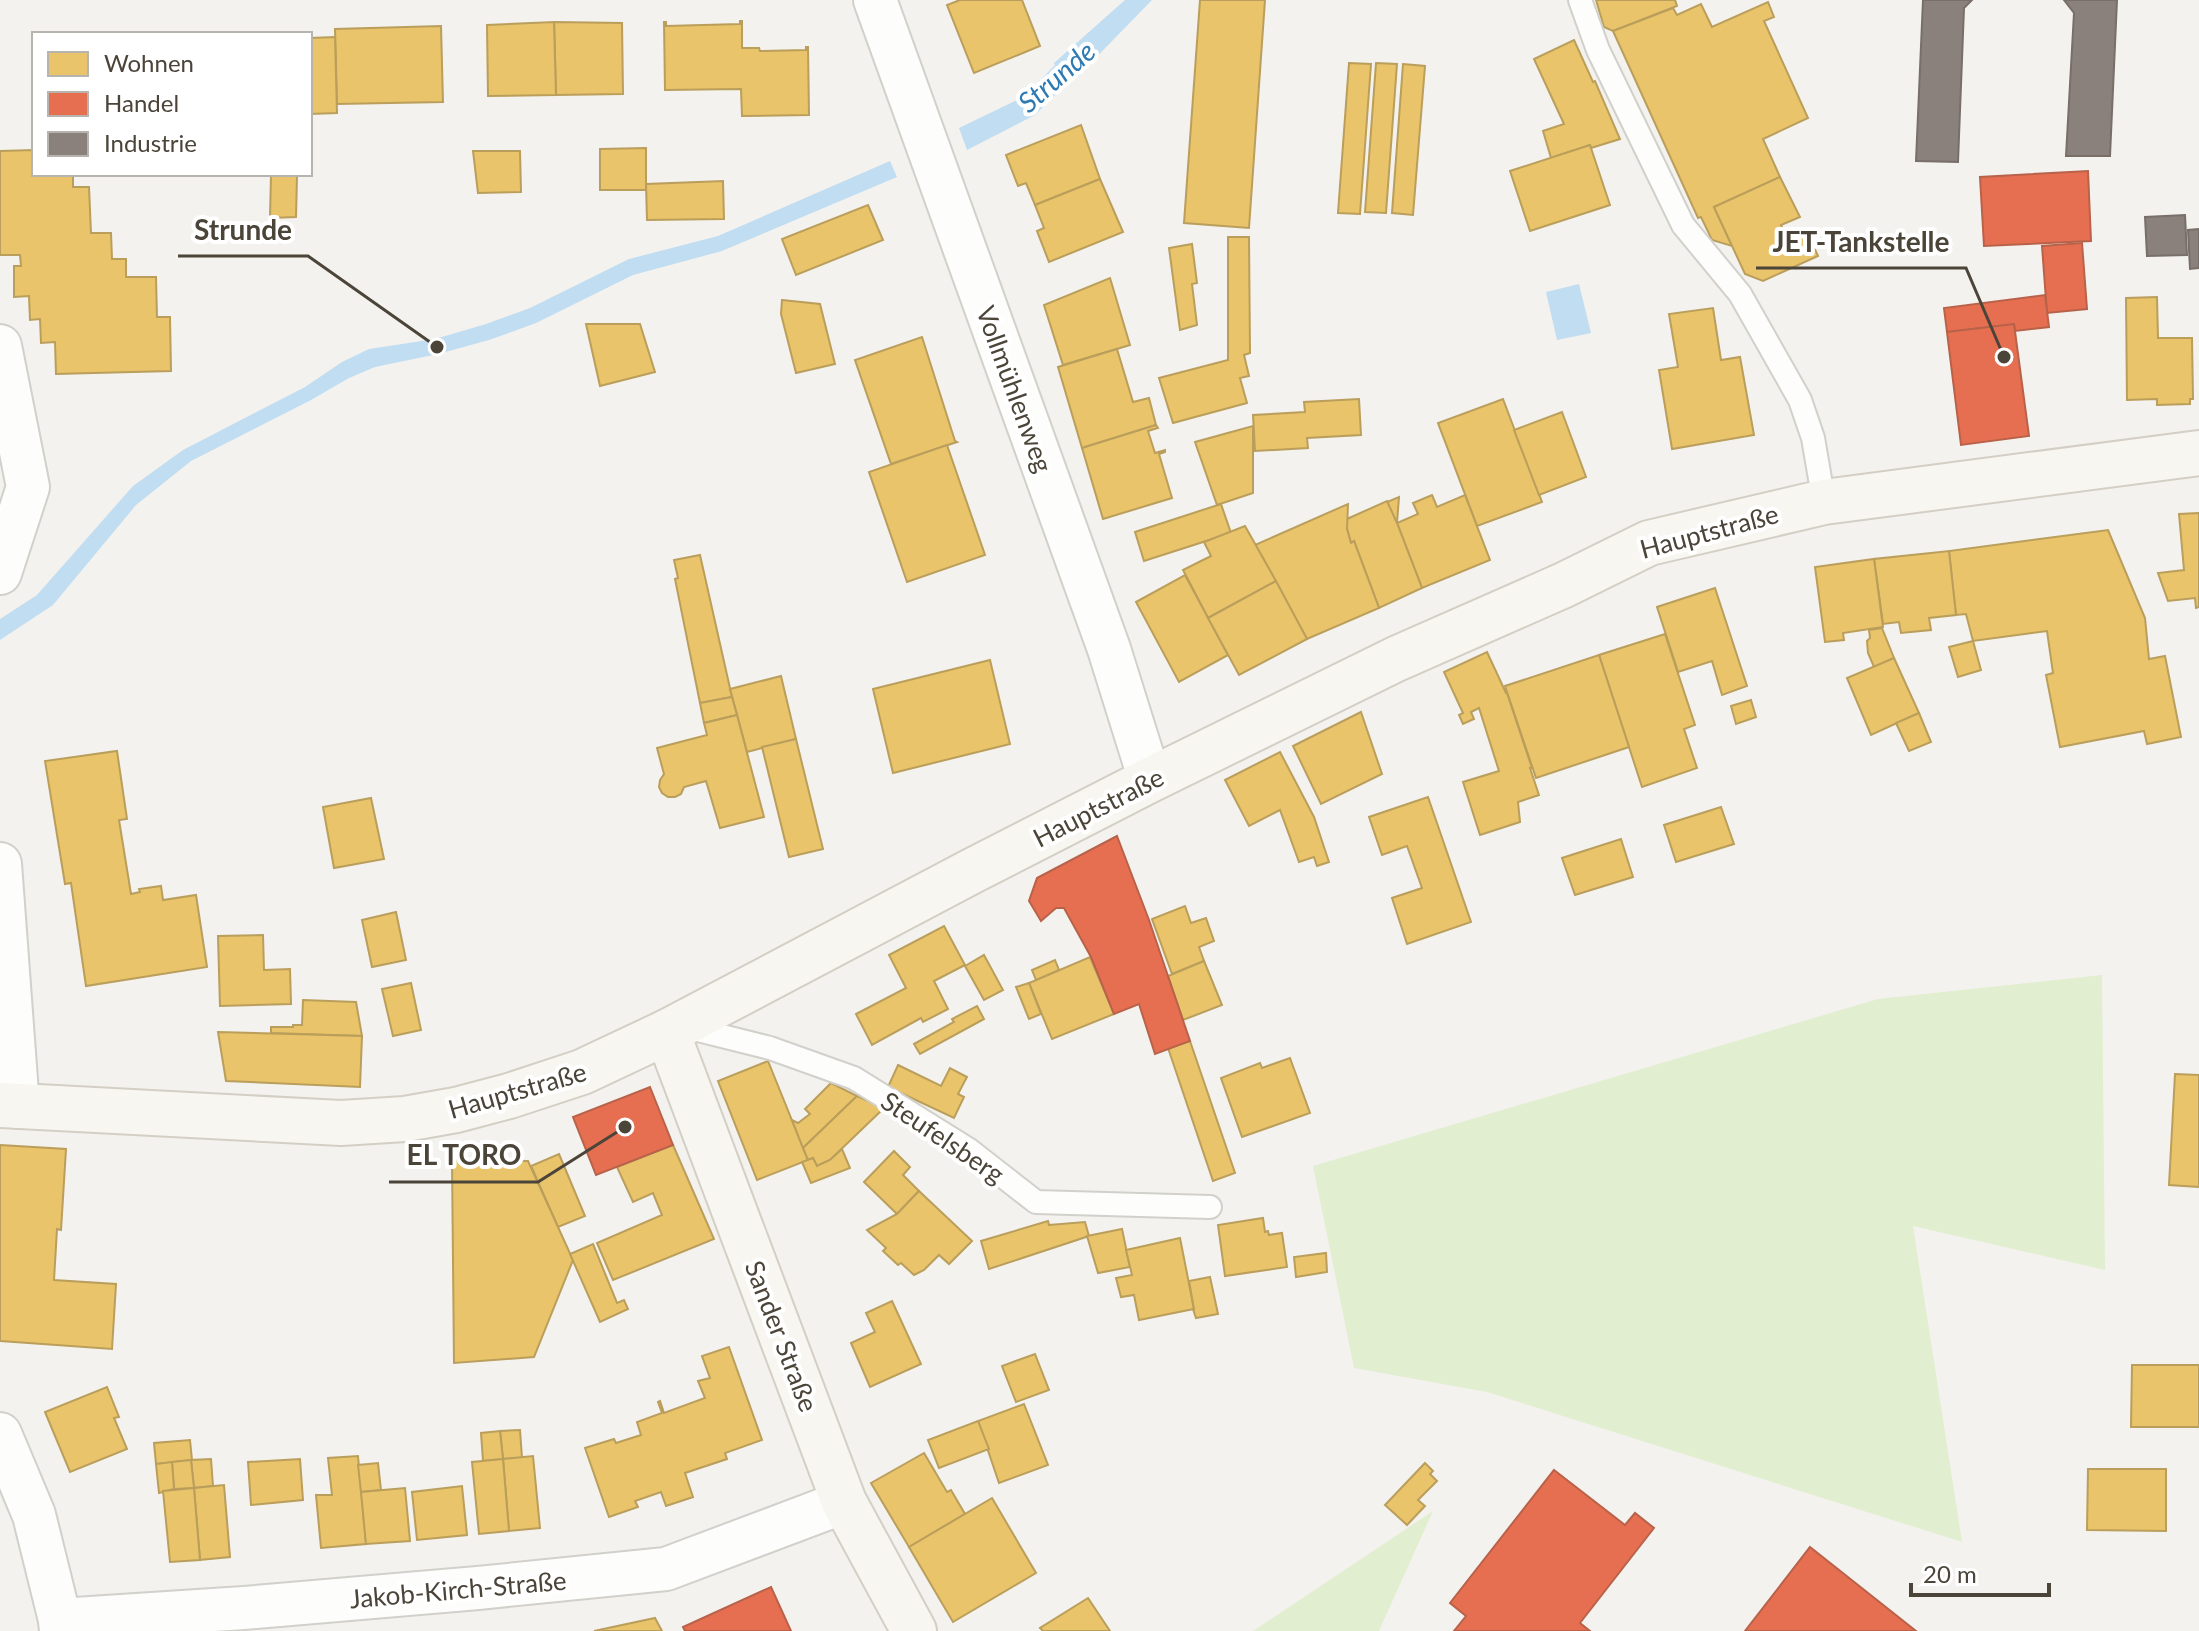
<svg xmlns="http://www.w3.org/2000/svg" width="2199" height="1631" font-family="Lato,sans-serif">
	<style>
		.green { fill: #e1eecf }
		.water { fill: #c0ddf1 }
		.homes { fill: #e9c46a; stroke: #ba9e5b; stroke-width: 2 }
		.shops { fill: #e76f51; stroke: #b8624a; stroke-width: 2 }
		.industry { fill: #8a817c; stroke: #776f68; stroke-width: 2 }
		.lines { fill: none; stroke-linecap: round; stroke-linejoin: round }
		.service-casing { stroke: #d2d0cb; stroke-width: 26 }
		.minor-casing { stroke: #d2d0cb; stroke-width: 46 }
		.secondary-casing { stroke: #d3cfc5; stroke-width: 48 }
		.service { stroke: #fdfdfc; stroke-width: 22 }
		.minor { stroke: #fdfdfc; stroke-width: 42 }
		.secondary { stroke: #f7f6f1; stroke-width: 44 }
		.labels { text-anchor: middle; dominant-baseline: central; stroke-width: 8; stroke-linejoin: round; paint-order: stroke }
		.street-label { font-size: 26px; fill: #4b4439; stroke: #fff }
		.water-label { font-size: 28px; font-style: italic; fill: #2e7ab2; stroke: #fff }
		.leader { fill: none; stroke: #4b4439; stroke-width: 3 }
		.callout-dot { fill: #4b4439; stroke: #fff; stroke-width: 3 }
		.callout-label { font-size: 28px; text-anchor: middle; font-weight: bold; fill: #4b4439; stroke: #fff; stroke-width: 8; stroke-linejoin: round; paint-order: stroke }
	</style>
	<rect width="100%" height="100%" fill="#f4f2ee"/>
	<g class="green">
		<path d="M2102,975L2105,1270L1913,1226L1962,1542L1487,1392L1354,1368L1313,1166L1878,999Z"/>
		<path d="M1433,1511L1379,1631H1253Z"/>
	</g>
	<g class="water">
		<path d="M1125,0H1152L1078,76L1076,74L1035,115L967,150L959,128L1025,96L1055,65L1054,63Z"/>
		<path d="M890,161L897,177L722,251L633,275L536,323L489,340L438,354L375,367L349,378L311,400L191,461L136,505L53,605L0,640V619L37,595L133,486L183,450L305,387L342,362L369,349L435,339L486,324L530,308L629,259L718,236Z"/>
		<path d="M1579,284L1591,333L1557,340L1546,292Z"/>
	</g>
	<g class="homes">
		<path d="M960,0H1022L1040,46L974,73L947,5Z"/>
		<path d="M1200,0H1265L1249,228L1184,223Z"/>
		<path d="M1596,0H1675L1677,6L1613,31L1604,27Z"/>
		<path d="M1768,2L1774,17L1764,21L1808,118L1763,139L1780,177L1714,207L1732,246L1712,240L1701,217L1698,218L1613,31L1673,8L1677,15L1701,4L1712,27Z"/>
		<path d="M740,21H742V48H759L760,51L806,50V47H808L809,115L742,116L741,89L665,90L664,22H666V26L740,24Z"/>
		<path d="M554,22L622,23L623,94L556,95Z"/>
		<path d="M554,22L556,95L488,96L487,25Z"/>
		<path d="M441,26L443,102L337,104L335,29Z"/>
		<path d="M335,37L337,113L310,114V38Z"/>
		<path d="M1574,40L1593,82L1595,81L1620,139L1591,148L1590,145L1551,158L1543,131L1564,124L1534,59Z"/>
		<path d="M1349,63L1371,64L1360,214L1338,213Z"/>
		<path d="M1376,63L1397,64L1386,213L1365,212Z"/>
		<path d="M1403,64L1425,66L1413,215L1392,213Z"/>
		<path d="M1081,125L1100,179L1035,205L1026,183L1018,186L1006,155Z"/>
		<path d="M1590,145L1610,205L1530,231L1510,171Z"/>
		<path d="M646,148V190H600V149Z"/>
		<path d="M34,150V174H73V187H89L91,233H111L112,259H126V277H156L157,317H170L171,371L56,374L55,342L41,343L40,319L30,320L29,296L14,297V266H21L20,255H0V151Z"/>
		<path d="M473,151H520L521,192L478,193Z"/>
		<path d="M271,175L297,176L296,217L270,218Z"/>
		<path d="M1780,177L1800,217L1781,225L1787,237L1806,229L1818,256L1763,281L1745,274L1714,207Z"/>
		<path d="M1100,179L1123,232L1049,262L1037,231L1044,228L1035,205Z"/>
		<path d="M723,181L724,219L647,220L646,184Z"/>
		<path d="M868,205L883,240L796,275L782,239Z"/>
		<path d="M1228,237H1249L1250,353L1244,355L1249,376L1240,378L1247,403L1173,423L1159,378L1228,360Z"/>
		<path d="M1192,244L1197,283L1192,284L1197,325L1180,330L1169,248Z"/>
		<path d="M1110,278L1130,345L1063,365L1044,305Z"/>
		<path d="M2157,297L2158,338H2192L2193,399H2190V404L2157,405V399L2127,400L2126,298Z"/>
		<path d="M782,300L820,304L835,364L796,373L781,314Z"/>
		<path d="M1713,308L1721,360L1740,357L1754,435L1672,449L1659,370L1678,367L1669,314Z"/>
		<path d="M586,324H640L655,372L600,386Z"/>
		<path d="M922,337L955,441L957,442L891,464L855,360Z"/>
		<path d="M1117,349L1133,402L1149,398L1156,425L1082,448L1058,367Z"/>
		<path d="M1359,399L1361,435L1307,438L1308,448L1255,451L1253,415L1305,412L1304,402Z"/>
		<path d="M1503,399L1542,502L1477,526L1438,423Z"/>
		<path d="M1562,412L1586,477L1539,495L1514,430Z"/>
		<path d="M1156,425L1158,428L1148,431L1155,453L1165,450V452L1159,454L1172,498L1103,519L1082,448Z"/>
		<path d="M1253,426V493L1217,505L1195,442Z"/>
		<path d="M947,445L985,555L907,582L869,472Z"/>
		<path d="M1432,495L1437,507L1465,495L1490,560L1422,588L1397,523L1418,514L1413,503Z"/>
		<path d="M1399,497L1397,523H1396L1387,502Z"/>
		<path d="M1387,501L1397,523L1422,588L1379,608L1354,541L1351,543L1347,529V519Z"/>
		<path d="M1221,504L1231,533L1144,561L1135,532Z"/>
		<path d="M1348,504L1347,529L1351,543L1354,541L1379,608L1307,639L1255,545Z"/>
		<path d="M2199,513V607L2196,608L2195,598L2168,601L2158,573L2184,570L2179,514Z"/>
		<path d="M1245,526L1276,581L1208,618L1183,570L1211,556L1204,542Z"/>
		<path d="M2108,530L2145,618L2149,659L2165,656L2181,737L2147,744L2144,731L2060,747L2046,675L2053,673L2047,631L1973,641L1966,614L1956,615L1949,551Z"/>
		<path d="M1949,551L1956,615L1929,618L1931,630L1901,633L1899,622L1883,624L1874,559Z"/>
		<path d="M700,555L732,697L700,703L675,579L678,578L674,560Z"/>
		<path d="M1874,559L1883,627L1843,633L1844,640L1825,642L1815,567Z"/>
		<path d="M1185,575L1228,655L1179,682L1136,602Z"/>
		<path d="M1276,581L1307,639L1239,675L1208,618Z"/>
		<path d="M1715,588L1747,686L1722,695L1712,661L1678,672L1657,607Z"/>
		<path d="M1882,628L1894,658L1874,667L1868,653L1867,641L1870,638L1869,630Z"/>
		<path d="M1665,634L1695,725L1684,729L1697,768L1642,787L1599,655Z"/>
		<path d="M1973,641L1981,670L1958,677L1949,647Z"/>
		<path d="M1487,652L1506,693H1507L1532,768H1530L1539,795L1518,802L1520,822L1480,835L1463,782L1499,771L1479,708L1471,712L1474,719L1463,724L1459,715L1463,713L1444,672Z"/>
		<path d="M1599,655L1629,747L1536,778L1505,686Z"/>
		<path d="M1894,658L1919,713L1871,735L1847,678Z"/>
		<path d="M990,660L1010,744L893,773L873,689Z"/>
		<path d="M781,676L796,739L747,752L730,689Z"/>
		<path d="M732,697L737,715L704,723L700,703Z"/>
		<path d="M1751,700L1756,717L1736,724L1731,706Z"/>
		<path d="M1361,712L1382,774L1321,804L1293,746Z"/>
		<path d="M1919,713L1931,742L1909,751L1896,723Z"/>
		<path d="M737,715L764,817L720,828L706,781L684,787L681,794L675,797H668L662,793L659,787L660,780L664,774L657,748L707,735L704,723Z"/>
		<path d="M796,739L823,849L789,857L762,747Z"/>
		<path d="M117,751L127,819L119,820L131,894L140,892L139,889L161,886L163,900L196,895L207,967L86,986L71,883L65,884L45,761Z"/>
		<path d="M1280,752L1314,817L1329,862L1317,866L1314,857L1299,862L1280,810L1249,826L1225,780Z"/>
		<path d="M1428,797L1471,922L1407,944L1392,898L1422,888L1407,846L1382,855L1369,817Z"/>
		<path d="M371,798L384,859L334,868L323,807Z"/>
		<path d="M1721,807L1734,844L1676,862L1664,825Z"/>
		<path d="M1621,839L1633,877L1575,895L1562,858Z"/>
		<path d="M1185,906L1191,923L1206,918L1214,941L1199,947L1204,961L1172,974L1152,919Z"/>
		<path d="M396,912L406,960L372,967L362,920Z"/>
		<path d="M944,926L965,965L934,981L948,1009L923,1022L921,1018L872,1045L856,1014L906,988L889,955Z"/>
		<path d="M263,935L264,970L290,969L291,1004L220,1006L218,936Z"/>
		<path d="M984,955L1003,990L984,1000L965,966Z"/>
		<path d="M1090,957L1114,1014L1052,1039L1029,983Z"/>
		<path d="M1055,960L1059,970L1036,980L1032,970Z"/>
		<path d="M1204,961L1222,1005L1183,1020L1168,976Z"/>
		<path d="M411,983L421,1030L393,1036L382,989Z"/>
		<path d="M1029,983L1041,1014L1029,1019L1016,987Z"/>
		<path d="M303,1000L356,1002L362,1036L271,1033V1027H293V1025H302Z"/>
		<path d="M977,1006L984,1019L920,1054L914,1044L954,1022L952,1019Z"/>
		<path d="M218,1032L362,1036L360,1087L226,1081Z"/>
		<path d="M1190,1041L1235,1173L1213,1181L1168,1048Z"/>
		<path d="M1290,1058L1310,1113L1242,1137L1221,1078L1260,1063L1262,1068Z"/>
		<path d="M768,1061L808,1160L757,1180L718,1081Z"/>
		<path d="M898,1065L941,1086L950,1068L967,1077L958,1094L964,1097L954,1118L888,1087Z"/>
		<path d="M2175,1074L2199,1075V1187L2169,1185Z"/>
		<path d="M831,1083L857,1096L803,1148L792,1120L798,1123L810,1114L805,1109Z"/>
		<path d="M857,1096L884,1108L830,1160L817,1166L813,1158L808,1160L803,1148Z"/>
		<path d="M0,1145L66,1149L61,1230L57,1229L54,1280L116,1284L112,1349L0,1341Z"/>
		<path d="M673,1145L714,1239L613,1280L597,1243L662,1215L653,1193L633,1202L617,1167Z"/>
		<path d="M842,1149L850,1168L811,1183L802,1162L813,1158L817,1166L830,1160Z"/>
		<path d="M894,1151L910,1167L903,1175L919,1191L897,1214L864,1182Z"/>
		<path d="M559,1154L585,1216L558,1227L531,1166Z"/>
		<path d="M452,1160L528,1161L573,1260L534,1357L454,1363Z"/>
		<path d="M919,1191L972,1241L949,1264L939,1255L924,1270L914,1275L901,1263L898,1265L883,1251L886,1248L867,1230L897,1214Z"/>
		<path d="M1263,1218L1265,1232L1268,1231L1269,1235L1282,1233L1287,1267L1225,1276L1218,1225Z"/>
		<path d="M1048,1221L1049,1225L1085,1222L1089,1236L989,1269L981,1241Z"/>
		<path d="M1122,1229L1130,1267L1098,1273L1087,1236Z"/>
		<path d="M1180,1238L1194,1309L1139,1320L1134,1295L1121,1297L1116,1278L1132,1275L1126,1250Z"/>
		<path d="M593,1244L617,1303L624,1300L628,1309L600,1322L570,1254Z"/>
		<path d="M1326,1253L1327,1272L1296,1277L1294,1257Z"/>
		<path d="M1210,1277L1218,1314L1196,1318L1193,1309H1194L1189,1281Z"/>
		<path d="M892,1301L921,1364L870,1387L851,1343L875,1332L866,1313Z"/>
		<path d="M729,1347L762,1440L725,1453L727,1459L685,1473L693,1497L666,1506L661,1492L635,1501L638,1507L609,1517L585,1448L614,1439L616,1443L641,1435L637,1422L662,1413L658,1402L660,1401L664,1413L705,1398L698,1381L710,1378L702,1356Z"/>
		<path d="M1035,1354L1049,1390L1016,1402L1002,1366Z"/>
		<path d="M2132,1365H2199V1427H2131Z"/>
		<path d="M107,1387L119,1417L114,1418L127,1449L70,1472L45,1412Z"/>
		<path d="M1024,1404L1048,1465L999,1483L978,1421Z"/>
		<path d="M978,1421L989,1449L939,1468L928,1440Z"/>
		<path d="M520,1430L522,1458L503,1459L500,1431Z"/>
		<path d="M500,1431L503,1459L483,1461L481,1433Z"/>
		<path d="M190,1440L192,1460L156,1464L154,1443Z"/>
		<path d="M924,1453L947,1492L951,1490L965,1514L909,1547L871,1483Z"/>
		<path d="M358,1456L366,1544L321,1548L316,1495H332L328,1458Z"/>
		<path d="M533,1456L540,1528L509,1531L503,1459Z"/>
		<path d="M211,1459L213,1486L194,1488L191,1460Z"/>
		<path d="M300,1459L303,1500L251,1505L248,1462Z"/>
		<path d="M503,1459L509,1531L479,1534L472,1462Z"/>
		<path d="M191,1460L194,1488L174,1489L172,1462Z"/>
		<path d="M172,1462L174,1489L159,1493L156,1464Z"/>
		<path d="M378,1463L381,1490L361,1492L358,1465Z"/>
		<path d="M1425,1463L1433,1471L1430,1474L1437,1481L1418,1500L1425,1506L1407,1525L1385,1505Z"/>
		<path d="M2088,1469H2166V1531L2087,1530Z"/>
		<path d="M224,1485L230,1557L200,1560L194,1488Z"/>
		<path d="M462,1486L467,1535L417,1540L412,1492Z"/>
		<path d="M194,1488L200,1560L170,1562L163,1491Z"/>
		<path d="M405,1488L410,1541L366,1544L361,1492Z"/>
		<path d="M992,1498L1036,1573L953,1622L909,1547Z"/>
		<path d="M1088,1598L1110,1631H1043L1040,1628Z"/>
		<path d="M655,1618L662,1631H594Z"/>
	</g>
	<g class="shops">
		<path d="M2088,171L2091,241L1984,246L1980,177Z"/>
		<path d="M2082,243L2087,309L2047,313L2042,246Z"/>
		<path d="M2045,295L2049,327L2015,331L2014,324L1947,332L1944,308Z"/>
		<path d="M2014,324L2029,436L1961,445L1947,332Z"/>
		<path d="M1117,836L1149,920L1190,1041L1155,1054L1139,1004L1114,1014L1091,957L1064,908H1056L1041,921L1029,901L1037,878Z"/>
		<path d="M650,1087L673,1145L596,1175L573,1117Z"/>
		<path d="M1554,1470L1625,1525L1635,1513L1654,1528L1580,1623L1590,1631H1454L1466,1616L1450,1603Z"/>
		<path d="M1810,1547L1916,1631H1745Z"/>
		<path d="M771,1587L791,1631H685L683,1627Z"/>
	</g>
	<g class="industry">
		<path d="M1923,0H1972L1964,8L1958,162L1916,161Z"/>
		<path d="M2064,0H2117L2110,156H2066L2074,13Z"/>
		<path d="M2185,215L2187,255L2147,256L2145,217Z"/>
		<path d="M2199,229V268L2190,269L2188,230Z"/>
	</g>
	<g class="lines">
		<g class="service-casing">
			<g id="service">
				<path d="M1580,0L1598,50L1683,225L1740,294L1800,400L1813,438L1824,502"/>
				<path d="M682,1026L770,1048L854,1078L968,1149L1036,1202L1210,1207"/>
			</g>
		</g>
		<g class="minor-casing">
			<g id="minor">
				<path d="M875,0L1109,649L1150,780"/>
				<path d="M0,346L28,487L0,573"/>
				<path d="M0,864L18,1107"/>
				<path d="M0,1434L34,1515L60,1620L61,1631"/>
				<path d="M60,1620L244,1608L478,1588L666,1569L844,1502"/>
			</g>
		</g>
		<g class="secondary-casing">
			<g id="secondary">
				<path d="M667,1032L844,1502L914,1631"/>
				<path d="M0,1105L341,1123L405,1119L456,1110L509,1096L582,1072L667,1032L972,871L1150,780L1396,659L1564,585L1649,543L1824,502L2199,453"/>
			</g>
		</g>
		<use href="#service" class="service"/>
		<use href="#minor" class="minor"/>
		<use href="#secondary" class="secondary"/>
	</g>
	<g class="labels">
		<g class="street-label">
			<text transform="translate(1015 389) rotate(70)">Vollmühlenweg</text>
			<text transform="translate(1709 531) rotate(-15)">Hauptstraße</text>
			<text transform="translate(1098 807) rotate(-27)">Hauptstraße</text>
			<text transform="translate(517 1090) rotate(-16)">Hauptstraße</text>
			<text transform="translate(943 1137) rotate(34)">Steufelsberg</text>
			<text transform="translate(782 1336) rotate(69)">Sander Straße</text>
			<text transform="translate(458 1589) rotate(-5)">Jakob-Kirch-Straße</text>
		</g>
		<g class="water-label">
			<text transform="translate(1056 76) rotate(-41)">Strunde</text>
		</g>
	</g>
	<path class="leader" d="M437 347L308 256H178M2004 357L1966 268H1756M625 1127L538 1182H389"/>
	<g class="callout-dot">
		<circle cx="437" cy="347" r="8"/>
		<circle cx="2004" cy="357" r="8"/>
		<circle cx="625" cy="1127" r="8"/>
	</g>
	<g class="callout-label">
		<text x="243" y="240">Strunde</text>
		<text x="1861" y="252">JET-Tankstelle</text>
		<text x="464" y="1165">EL TORO</text>
	</g>
	<rect x="32" y="32" width="280" height="144" fill="#ffffff" stroke="#b7b4b0" stroke-width="2"/>
	<rect x="48" y="52" width="40" height="24" fill="#e9c46a" stroke="#b7b4b0" stroke-width="2"/>
	<text x="104" y="72" font-size="24" fill="#4b4439">Wohnen</text>
	<rect x="48" y="92" width="40" height="24" fill="#e76f51" stroke="#b7b4b0" stroke-width="2"/>
	<text x="104" y="112" font-size="24" fill="#4b4439">Handel</text>
	<rect x="48" y="132" width="40" height="24" fill="#8a817c" stroke="#b7b4b0" stroke-width="2"/>
	<text x="104" y="152" font-size="24" fill="#4b4439">Industrie</text>
	<path d="M1911 1583v12h138v-12" fill="none" stroke="#4b4439" stroke-width="4"/>
	<text x="1923" y="1583" font-size="24" fill="#4b4439" stroke="#ffffff" stroke-width="6" paint-order="stroke">20 m</text>
</svg>
